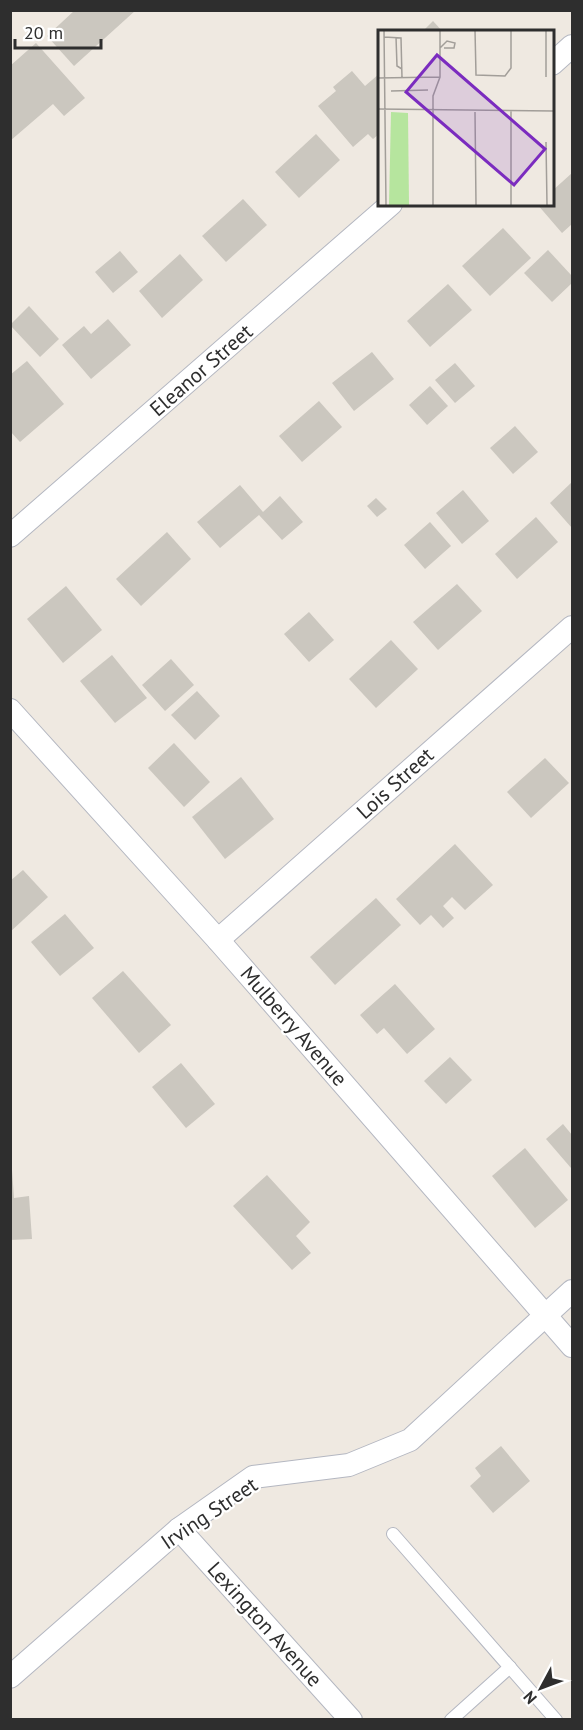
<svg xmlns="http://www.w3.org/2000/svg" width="583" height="1730" font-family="'PT Sans',sans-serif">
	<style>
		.building { fill: #cbc7bf }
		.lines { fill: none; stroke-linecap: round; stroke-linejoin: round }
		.lane-casing { stroke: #b4b7c1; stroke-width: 14 }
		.street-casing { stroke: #b4b7c1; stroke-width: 24 }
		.lane { stroke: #fff; stroke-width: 12 }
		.street { stroke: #fff; stroke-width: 22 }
		.labels { text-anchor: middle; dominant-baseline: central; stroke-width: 4.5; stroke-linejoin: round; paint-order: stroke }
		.street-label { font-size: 21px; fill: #2e2e2e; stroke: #fff }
		.inset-road { fill: none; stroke: #a29e99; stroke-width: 1.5 }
		.view { fill: #7b2cbf; fill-opacity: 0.15; stroke: #7b2cbf; stroke-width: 3 }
		.inset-edge { fill: none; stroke: #2e2e2e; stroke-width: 3 }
	</style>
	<rect width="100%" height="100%" fill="#efe9e1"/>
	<g class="building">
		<path d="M75,10H136L74,66L47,36Z"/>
		<path d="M433,21L443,32H422Z"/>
		<path d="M36,43L85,98L64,116L53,104L10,141V66Z"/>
		<path d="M352,71L365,86L379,74V134L373,139L368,134L353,147L318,106L336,91L333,87Z"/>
		<path d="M316,134L340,160L299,198L275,172Z"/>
		<path d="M572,173V224L562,233L537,204H552V191Z"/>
		<path d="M243,199L267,225L226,262L202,236Z"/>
		<path d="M503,228L531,258L490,296L462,266Z"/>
		<path d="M548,250L572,276V283L552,302L524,273Z"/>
		<path d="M120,251L138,272L113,293L95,272Z"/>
		<path d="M180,254L203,280L162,318L139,291Z"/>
		<path d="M448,284L472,310L430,347L407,321Z"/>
		<path d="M29,306L59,339L40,357L10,325Z"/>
		<path d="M108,319L131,345L91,379L62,345L84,326L91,334Z"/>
		<path d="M372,352L394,379L354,411L332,383Z"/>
		<path d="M27,361L64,404L20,442L10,431V375Z"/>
		<path d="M455,363L475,386L455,403L435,380Z"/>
		<path d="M430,386L448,406L427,425L409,405Z"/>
		<path d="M319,401L342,427L302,462L279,436Z"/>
		<path d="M515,426L538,452L513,474L490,448Z"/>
		<path d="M572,482V528L550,503Z"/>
		<path d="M240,485L263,512L280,496L303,522L282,540L259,515L220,548L197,522Z"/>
		<path d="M463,490L489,521L462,544L436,513Z"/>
		<path d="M376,498L387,509L377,517L367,506Z"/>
		<path d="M536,517L558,542L517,579L495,554Z"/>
		<path d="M430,522L451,546L425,569L404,545Z"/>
		<path d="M167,532L191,559L141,606L116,579Z"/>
		<path d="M457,584L482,611L438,650L413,622Z"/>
		<path d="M66,586L102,630L63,663L27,619Z"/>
		<path d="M309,612L334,640L309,662L284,634Z"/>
		<path d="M391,640L418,669L376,708L349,679Z"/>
		<path d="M112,655L147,698L115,723L80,681Z"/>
		<path d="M171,659L194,685L165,711L142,685Z"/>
		<path d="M197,691L220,716L195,740L171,715Z"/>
		<path d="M174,743L210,782L184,807L148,768Z"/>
		<path d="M545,758L569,783L531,818L507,792Z"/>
		<path d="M241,777L274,819L225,859L192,817Z"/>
		<path d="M455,844L493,885L465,910L452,897L443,906L454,918L443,928L431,915L420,925L396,899Z"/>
		<path d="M23,870L48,897L10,932V881Z"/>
		<path d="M376,898L401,925L335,985L310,957Z"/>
		<path d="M65,914L94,948L60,976L31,942Z"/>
		<path d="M123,971L171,1025L139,1053L92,998Z"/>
		<path d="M395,984L435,1029L407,1054L384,1028L377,1034L360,1015Z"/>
		<path d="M450,1057L472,1080L446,1104L424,1081Z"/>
		<path d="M181,1063L215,1104L186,1128L152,1087Z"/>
		<path d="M563,1124L572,1135V1166L571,1168L546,1139Z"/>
		<path d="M525,1148L568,1200L535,1228L492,1176Z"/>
		<path d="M10,1170H12L14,1198L29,1196L32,1239L10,1240Z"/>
		<path d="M267,1175L310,1222L296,1236L311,1253L292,1270L233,1206Z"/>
		<path d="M501,1446L530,1481L493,1513L470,1486L481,1476L475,1468Z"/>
	</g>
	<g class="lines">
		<g class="lane-casing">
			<g id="lane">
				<path d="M393,1534L556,1720"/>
				<path d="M451,1720L510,1667"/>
			</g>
		</g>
		<g class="street-casing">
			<g id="street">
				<path d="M552,64L572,46"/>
				<path d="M10,536L391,204"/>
				<path d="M10,710L218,940L572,1346"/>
				<path d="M218,940L572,627"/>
				<path d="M179,1529L351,1720"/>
				<path d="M10,1677L179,1529L253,1477L349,1465L410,1440L572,1291"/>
			</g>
		</g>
		<use href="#lane" class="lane"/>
		<use href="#street" class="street"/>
	</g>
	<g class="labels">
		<g class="street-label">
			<text transform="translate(201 370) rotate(-41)">Eleanor Street</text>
			<text transform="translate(395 783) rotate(-42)">Lois Street</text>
			<text transform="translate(294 1026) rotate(49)">Mulberry Avenue</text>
			<text transform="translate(209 1513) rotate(-34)">Irving Street</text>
			<text transform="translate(265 1624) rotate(48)">Lexington Avenue</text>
		</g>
	</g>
	<g transform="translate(378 30)">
		<rect width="176" height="176" fill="#efe9e1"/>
		<path d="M13,82L30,83L31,175H11Z" fill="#b6e59e"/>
		<path class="inset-road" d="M6,0L8,175M97,0L98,45L127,46L133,38V0M168,0V47M6,7L23,8L24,48M18,7L19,36L24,39M62,18L69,11L77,13L76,18H66M0,48L62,47M13,61L50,60M0,79L176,81M133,81V175M97,82L98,175M168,112L169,175M55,175V66L62,47V0"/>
		<path class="view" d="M59,25L167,119L136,155L28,62Z"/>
		<rect width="176" height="176" class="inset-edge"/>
	</g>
	<rect width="583" height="1730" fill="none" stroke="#2e2e2e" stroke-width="24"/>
	<g transform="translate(541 1688) rotate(229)" stroke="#ffffff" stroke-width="4.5" paint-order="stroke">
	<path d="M0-4.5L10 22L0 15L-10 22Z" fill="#2e2e2e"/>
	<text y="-9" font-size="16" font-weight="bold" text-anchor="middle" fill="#2e2e2e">N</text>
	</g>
	<path d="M15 39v9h86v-9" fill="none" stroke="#2e2e2e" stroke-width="3"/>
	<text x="24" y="39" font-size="18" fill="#2e2e2e" stroke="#ffffff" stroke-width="4.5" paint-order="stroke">20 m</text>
</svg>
